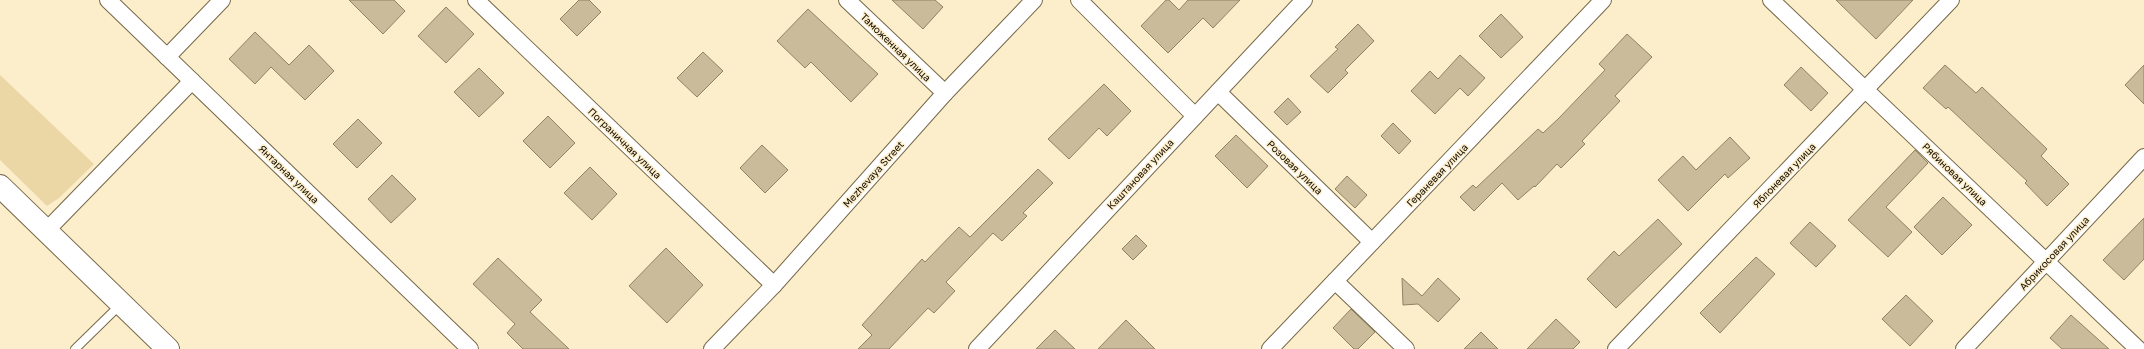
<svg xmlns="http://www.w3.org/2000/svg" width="2144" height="349" font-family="'Golos Text',sans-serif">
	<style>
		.green { fill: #ebd6a6 }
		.building { fill: #cabc9a; stroke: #908263 }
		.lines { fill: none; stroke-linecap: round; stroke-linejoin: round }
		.lane-casing { stroke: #756849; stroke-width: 10 }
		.street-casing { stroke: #756849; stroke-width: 18 }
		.secondary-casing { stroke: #756849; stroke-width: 24 }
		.lane { stroke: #fff; stroke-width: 8 }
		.street { stroke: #fff; stroke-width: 16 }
		.secondary { stroke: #fff; stroke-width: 22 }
		.labels { text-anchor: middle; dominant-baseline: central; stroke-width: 3; stroke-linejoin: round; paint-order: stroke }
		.street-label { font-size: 10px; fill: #100b02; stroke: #fdeecb }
	</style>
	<rect width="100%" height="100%" fill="#fdeecb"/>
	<path class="green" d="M0,75L94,164L59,198L47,206L0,160Z"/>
	<g class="building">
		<path d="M349,0H394L405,11L383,34Z"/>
		<path d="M579,0H589L601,12L577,36L560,19Z"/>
		<path d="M892,0H935L943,7L923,29Z"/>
		<path d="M1166,0H1169L1179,10L1188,0H1240L1213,28L1203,18L1168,53L1141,26Z"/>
		<path d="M1836,0H1913L1876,39Z"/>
		<path d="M446,7L474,34L446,63L418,36Z"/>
		<path d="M808,9L878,74L851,102L811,62L805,68L777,41Z"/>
		<path d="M1501,14L1523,37L1501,58L1479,36Z"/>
		<path d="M1358,24L1374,41L1345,70L1348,73L1328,93L1310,76L1338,49L1335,47Z"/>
		<path d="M255,32L289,65L309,45L334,71L305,100L271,67L255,84L229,59Z"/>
		<path d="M1627,34L1652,57L1615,96L1620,101L1582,141L1585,144L1561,168L1557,164L1535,187L1534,186L1518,200L1502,183L1474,211L1460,197L1473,185L1476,188L1538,129L1543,133L1559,118L1605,70L1599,64Z"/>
		<path d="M703,52L723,71L697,97L677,78Z"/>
		<path d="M1460,55L1485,78L1468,96L1460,88L1435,114L1411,91L1430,71L1438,79Z"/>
		<path d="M1945,65L1976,93L1982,87L2047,149L2041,156L2069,184L2047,206L2025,183L2027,181L1948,107L1946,109L1923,88Z"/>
		<path d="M2144,65V104L2125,85Z"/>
		<path d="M1801,67L1828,93L1811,111L1784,85Z"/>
		<path d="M479,68L504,93L479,117L454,92Z"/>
		<path d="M1104,84L1131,111L1107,136L1099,128L1069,159L1048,139Z"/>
		<path d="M1288,98L1301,112L1287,125L1274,112Z"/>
		<path d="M548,116L575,143L550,168L523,141Z"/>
		<path d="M358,119L382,143L357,168L333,144Z"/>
		<path d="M1393,123L1411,141L1399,154L1381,136Z"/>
		<path d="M1236,135L1268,166L1247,188L1215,156Z"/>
		<path d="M1730,137L1750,158L1728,178L1725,174L1688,211L1658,180L1683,156L1696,170Z"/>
		<path d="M762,145L788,170L765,193L740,168Z"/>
		<path d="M1915,150L1928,163L1886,207L1912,232L1888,257L1848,220Z"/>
		<path d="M590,167L617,194L592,220L564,193Z"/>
		<path d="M1038,169L1053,183L1023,213L1027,216L1002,241L993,233L946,282L955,291L934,313L928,308L889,349H858L872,335L862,325L922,259L925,262L959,227L970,237Z"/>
		<path d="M392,175L416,199L391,223L368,199Z"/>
		<path d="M1347,176L1367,195L1355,208L1335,189Z"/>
		<path d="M1943,197L1972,225L1942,255L1914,227Z"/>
		<path d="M2144,218V259L2124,280L2103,260Z"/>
		<path d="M1658,219L1682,244L1616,308L1587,279L1614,251L1619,256Z"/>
		<path d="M1810,222L1836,246L1816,267L1790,243Z"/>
		<path d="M1136,235L1147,246L1133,260L1122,249Z"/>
		<path d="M666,248L703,285L667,323L629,286Z"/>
		<path d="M1756,257L1775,274L1720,333L1700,313Z"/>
		<path d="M498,258L542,300L530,312L569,349H523L507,333L515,324L473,284Z"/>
		<path d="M1402,278L1422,296L1438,278L1460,299L1438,322L1418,304L1403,305Z"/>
		<path d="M1906,295L1933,321L1910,346L1882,319Z"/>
		<path d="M1351,309L1375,332L1358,349H1354L1333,328Z"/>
		<path d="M2071,315L2109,349H2062L2050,338Z"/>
		<path d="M1556,319L1580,342L1573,349H1527Z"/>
		<path d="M1126,320L1155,349H1098Z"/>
		<path d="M1055,330L1075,349H1036Z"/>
		<path d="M1481,332L1498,349H1464Z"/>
	</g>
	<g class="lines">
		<g class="lane-casing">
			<path id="lane" d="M75,349L121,304"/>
		</g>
		<g class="street-casing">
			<g id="street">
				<path d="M108,0L470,349"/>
				<path d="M476,0L774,285"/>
				<path d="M847,0L945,93"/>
				<path d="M1079,0L1195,116"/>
				<path d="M1771,0L2138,349"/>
				<path d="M167,57L222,0"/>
				<path d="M1218,92L1372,242"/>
				<path d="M47,230L192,81"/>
				<path d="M1335,281L1406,349"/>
				<path d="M712,349L774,285L945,93L1034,0"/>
				<path d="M977,349L1304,0"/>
				<path d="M1270,349L1603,0"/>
				<path d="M1616,349L1951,0"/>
				<path d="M1964,349L2144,157"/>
			</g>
		</g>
		<g class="secondary-casing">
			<path id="secondary" d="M0,186L168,349"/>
		</g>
		<use href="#lane" class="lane"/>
		<use href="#street" class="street"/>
		<use href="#secondary" class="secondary"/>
	</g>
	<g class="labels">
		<g class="street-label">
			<text transform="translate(896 47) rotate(44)">Таможенная улица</text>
			<text transform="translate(625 143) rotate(44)">Пограничная улица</text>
			<text transform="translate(1295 167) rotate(44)">Розовая улица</text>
			<text transform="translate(289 174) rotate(44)">Янтарная улица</text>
			<text transform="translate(873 174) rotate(-48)">Mezhevaya Street</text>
			<text transform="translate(1140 174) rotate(-47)">Каштановая улица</text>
			<text transform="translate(1955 174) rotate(44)">Рябиновая улица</text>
			<text transform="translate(1437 175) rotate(-46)">Гераневая улица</text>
			<text transform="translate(1784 175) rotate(-46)">Яблоневая улица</text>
			<text transform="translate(2054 253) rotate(-47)">Абрикосовая улица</text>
		</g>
	</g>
</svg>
